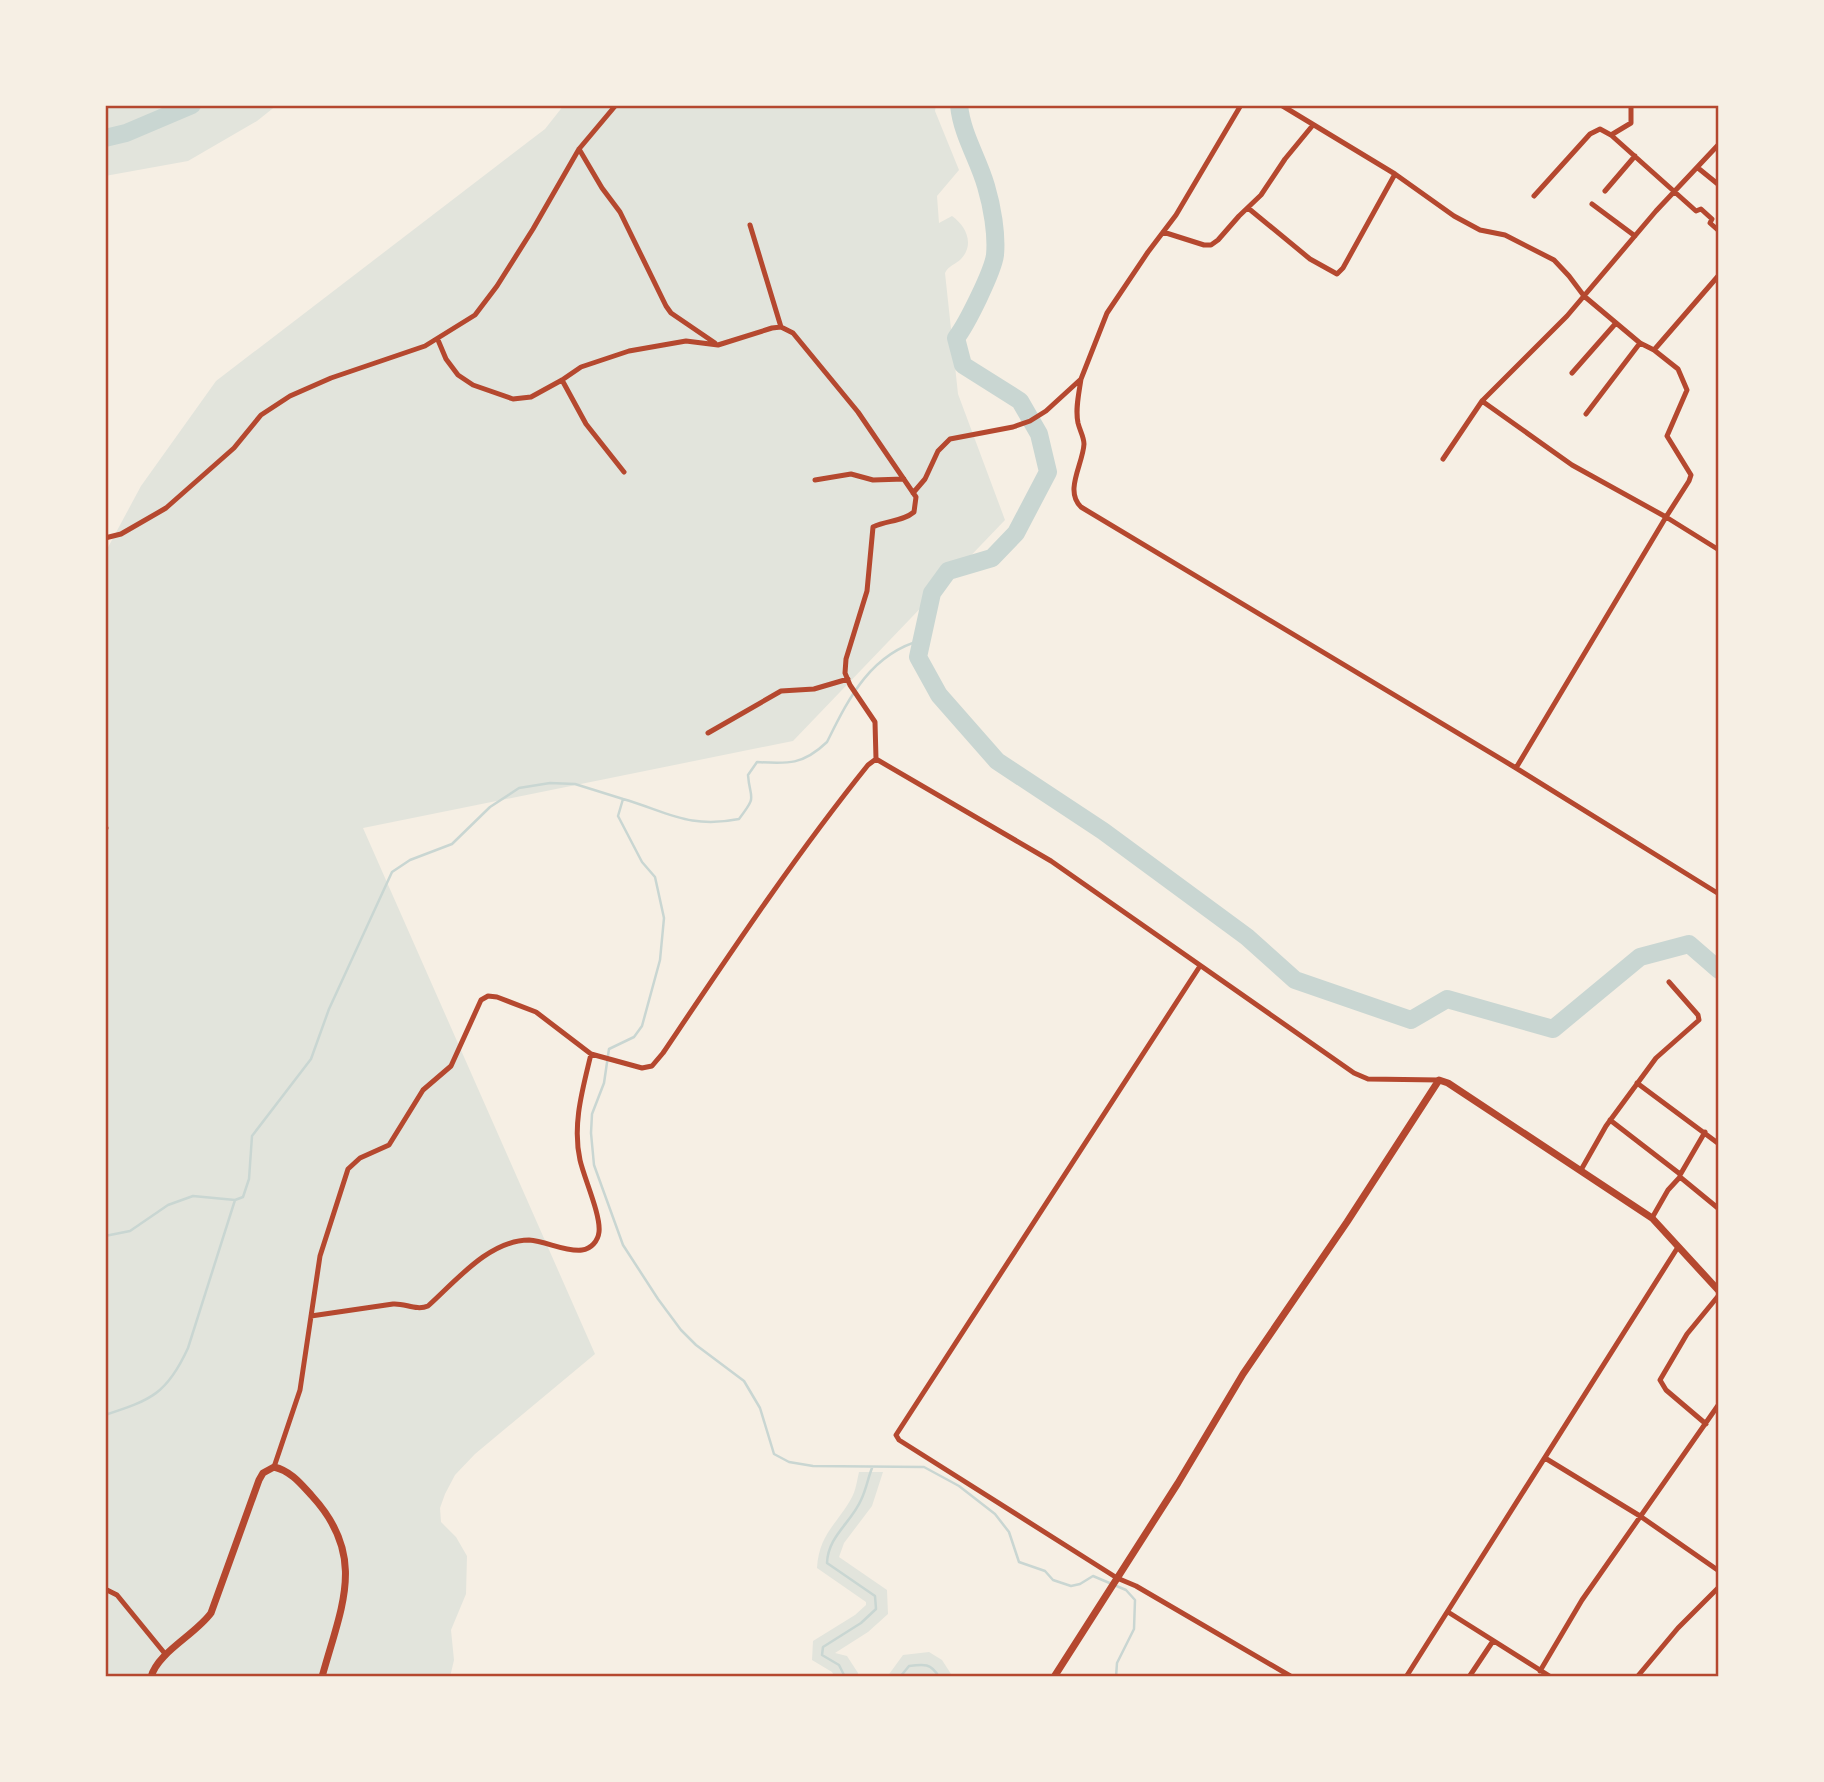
<svg xmlns="http://www.w3.org/2000/svg" width="1824" height="1782" font-family="'Archivo Narrow',sans-serif">
	<rect width="100%" height="100%" fill="#f6efe4"/>
	<path fill="#e2e4dc" d="M 105,105 L 277,105 L 257,121 L 188,161 L 105,176 Z
		M 564,105 L 936,105 L 935,111 L 959,170 L 937,196 L 939,223 L 952,216 C 966,226 975,244 961,259 C 955,265 949,265 945,273 L 958,394 L 1005,520 L 793,741 L 363,828 L 595,1354 L 475,1454 L 455,1475 L 445,1494 L 440,1508 L 441,1522 L 456,1537 L 467,1556 L 466,1594 L 451,1630 L 454,1660 L 450,1677 L 105,1677 L 105,553 L 141,486 L 216,381 L 545,129 Z
		M 859,1472 L 883,1472 L 872,1506 L 844,1543 L 839,1557 L 887,1590 L 888,1614 L 868,1632 L 835,1653 L 847,1656 L 858,1673 L 857,1677 L 835,1677 L 832,1672 L 812,1660 L 813,1641 L 855,1615 L 866,1605 L 866,1602 L 817,1568 C 819,1535 836,1525 851,1499 C 856,1491 857,1480 859,1472 Z
		M 929,1652 L 942,1660 L 953,1677 L 928,1677 L 924,1674 L 914,1675 L 912,1677 L 887,1677 L 903,1655 Z"/>
	<g fill="none" stroke-linecap="round" stroke-linejoin="round">
		<path stroke="#c9d6d2" stroke-width="2.5" d="M 922,640 C 870,654 849,698 827,742 C 803,765 788,764 757,762 L 748,775 C 750,801 758,794 739,819 C 689,829 668,812 623,799 L 618,816 L 642,862 L 655,877 L 664,918 L 660,960 L 642,1026 L 634,1037 L 609,1049 L 604,1083 L 592,1114 L 591,1133 L 594,1165 L 623,1245 L 658,1299 L 681,1330 L 696,1345 L 744,1381 L 760,1408 L 774,1454 L 789,1462 L 813,1466 L 924,1467 L 959,1486 L 995,1514 L 1009,1532 L 1019,1562 L 1045,1571 L 1053,1580 L 1071,1586 L 1080,1584 L 1093,1576 L 1126,1590 L 1135,1600 L 1134,1629 L 1117,1663 L 1116,1677
			M 105,1236 L 130,1231 L 168,1205 L 193,1196 L 235,1200 L 243,1197 L 249,1179 L 252,1136 L 311,1059 L 329,1009 L 392,872 L 410,860 L 452,844 L 490,807 L 519,788 L 550,783 L 575,784 L 623,799
			M 105,1415 C 151,1400 167,1394 188,1348 L 235,1200
			M 845,1677 L 839,1665 L 822,1655 L 823,1647 L 861,1623 L 876,1609 L 875,1596 L 827,1563 C 828,1536 851,1523 861,1500 C 866,1490 868,1478 872,1468
			M 900,1677 L 909,1666 C 924,1664 931,1663 939,1677"/>
		<path stroke="#c9d6d2" stroke-width="18" d="M 959,105 C 962,135 978,158 986,186 C 992,206 997,234 995,255 C 993,271 967,324 956,338 L 963,365 L 1020,401 L 1039,434 L 1048,472 L 1016,533 L 992,558 L 948,571 L 932,593 L 918,657 L 939,695 L 997,761 L 1103,831 L 1247,937 L 1295,980 L 1411,1020 L 1447,999 L 1553,1029 L 1640,957 L 1689,944 L 1719,970
			M 105,138 L 126,133 L 192,105"/>
		<path stroke="#b5482f" stroke-width="5" d="M 1281,105 L 1395,174 L 1454,216 L 1480,230 L 1505,235 L 1554,260 L 1569,276 L 1584,296 L 1640,343 L 1654,350 L 1678,369 L 1687,390 L 1667,436 L 1691,475 L 1689,481 L 1666,517 L 1719,550
			M 1611,135 L 1631,123 L 1631,105
			M 579,149 L 602,188 L 620,212 L 666,306 L 671,313 L 715,343
			M 1698,168 L 1719,185
			M 1605,191 L 1635,156
			M 1534,196 L 1590,134 L 1600,129 L 1611,135 L 1696,211 L 1701,209 L 1712,219 L 1710,223 L 1719,231
			M 1592,204 L 1635,236
			M 1248,208 L 1310,259 L 1337,274 L 1343,268 L 1395,174
			M 750,225 L 781,327
			M 1163,232 L 1204,245 L 1211,245 L 1218,240 L 1239,216 L 1261,195 L 1285,159 L 1313,125
			M 438,340 L 446,359 L 458,375 L 473,385 L 513,399 L 531,397 L 562,380 L 581,367 L 629,351 L 686,341 L 718,345 L 772,328 L 781,327 L 793,333 L 858,412 L 916,497 L 914,512 C 902,522 887,520 873,527 L 867,591 L 846,659 L 845,673 L 850,685 L 875,722 L 876,759 L 1051,861 L 1354,1073 L 1368,1079 L 1439,1080
			M 1654,350 L 1719,275
			M 1572,373 L 1616,323
			M 1081,379 C 1079,393 1075,409 1078,423 C 1080,431 1084,437 1084,444 C 1083,464 1064,491 1081,507 L 1516,768 L 1719,894
			M 562,380 L 586,424 L 624,472
			M 1586,414 L 1640,343
			M 1443,459 L 1482,401
			M 815,480 L 851,474 L 873,480 L 904,479
			M 913,493 L 925,479 L 938,451 L 950,439 L 1013,427 L 1030,421 L 1046,411 L 1081,379 L 1107,313 L 1148,252 L 1176,215 L 1241,105
			M 105,538 L 121,534 L 166,508 L 234,448 L 261,415 L 290,396 L 331,378 L 425,346 L 475,315 L 497,286 L 533,229 L 579,149 L 616,105
			M 708,733 L 781,691 L 814,689 L 848,679
			M 1516,768 L 1666,517 L 1572,465 L 1482,401 L 1567,316 L 1656,211 L 1719,144
			M 105,828 L 106,828
			M 1200,966 L 896,1435 L 899,1440 L 1117,1578 L 1136,1586 L 1292,1677
			M 1637,1083 L 1719,1144
			M 1610,1120 L 1680,1174
			M 1581,1170 L 1606,1126 L 1656,1058 L 1699,1020 L 1698,1015 L 1669,982
			M 1680,1175 L 1705,1132
			M 1652,1218 L 1668,1190 L 1680,1177 L 1719,1209
			M 311,1316 L 393,1304 C 405,1303 416,1311 428,1306 C 455,1282 489,1240 529,1240 C 546,1241 565,1252 582,1250 C 591,1249 598,1241 599,1232 C 601,1215 584,1178 580,1160 C 572,1124 583,1088 591,1054
			M 1706,1424 L 1666,1390 L 1660,1380 L 1687,1334 L 1719,1295
			M 1545,1458 L 1640,1516 L 1719,1571
			M 274,1467 L 300,1390 L 320,1256 L 348,1169 L 360,1158 L 389,1145 L 423,1090 L 451,1066 L 481,1000 L 488,996 L 497,997 L 536,1012 L 591,1054 L 642,1068 L 652,1066 L 663,1053 C 729,955 794,857 868,765 L 876,759
			M 105,1589 L 117,1595 L 166,1655
			M 1448,1612 L 1551,1677
			M 1540,1671 L 1582,1600 L 1719,1404
			M 1406,1677 L 1678,1247
			M 1469,1677 L 1493,1641
			M 1637,1677 L 1678,1628 L 1719,1587"/>
		<path stroke="#b5482f" stroke-width="7" d="M 151,1677 C 158,1652 195,1635 211,1613 L 259,1480 L 263,1473 L 274,1467 C 291,1471 301,1484 312,1496 C 368,1557 341,1607 322,1677
			M 1054,1677 L 1178,1483 L 1243,1374 L 1347,1222 L 1439,1080 L 1448,1083 L 1652,1218 L 1719,1291"/>
	</g>
	<rect width="1824" height="1782" fill="none" stroke="#f6efe4" stroke-width="214"/>
	<rect x="107" y="107" width="1610" height="1568" fill="none" stroke="#b5482f" stroke-width="2.5"/>
</svg>
